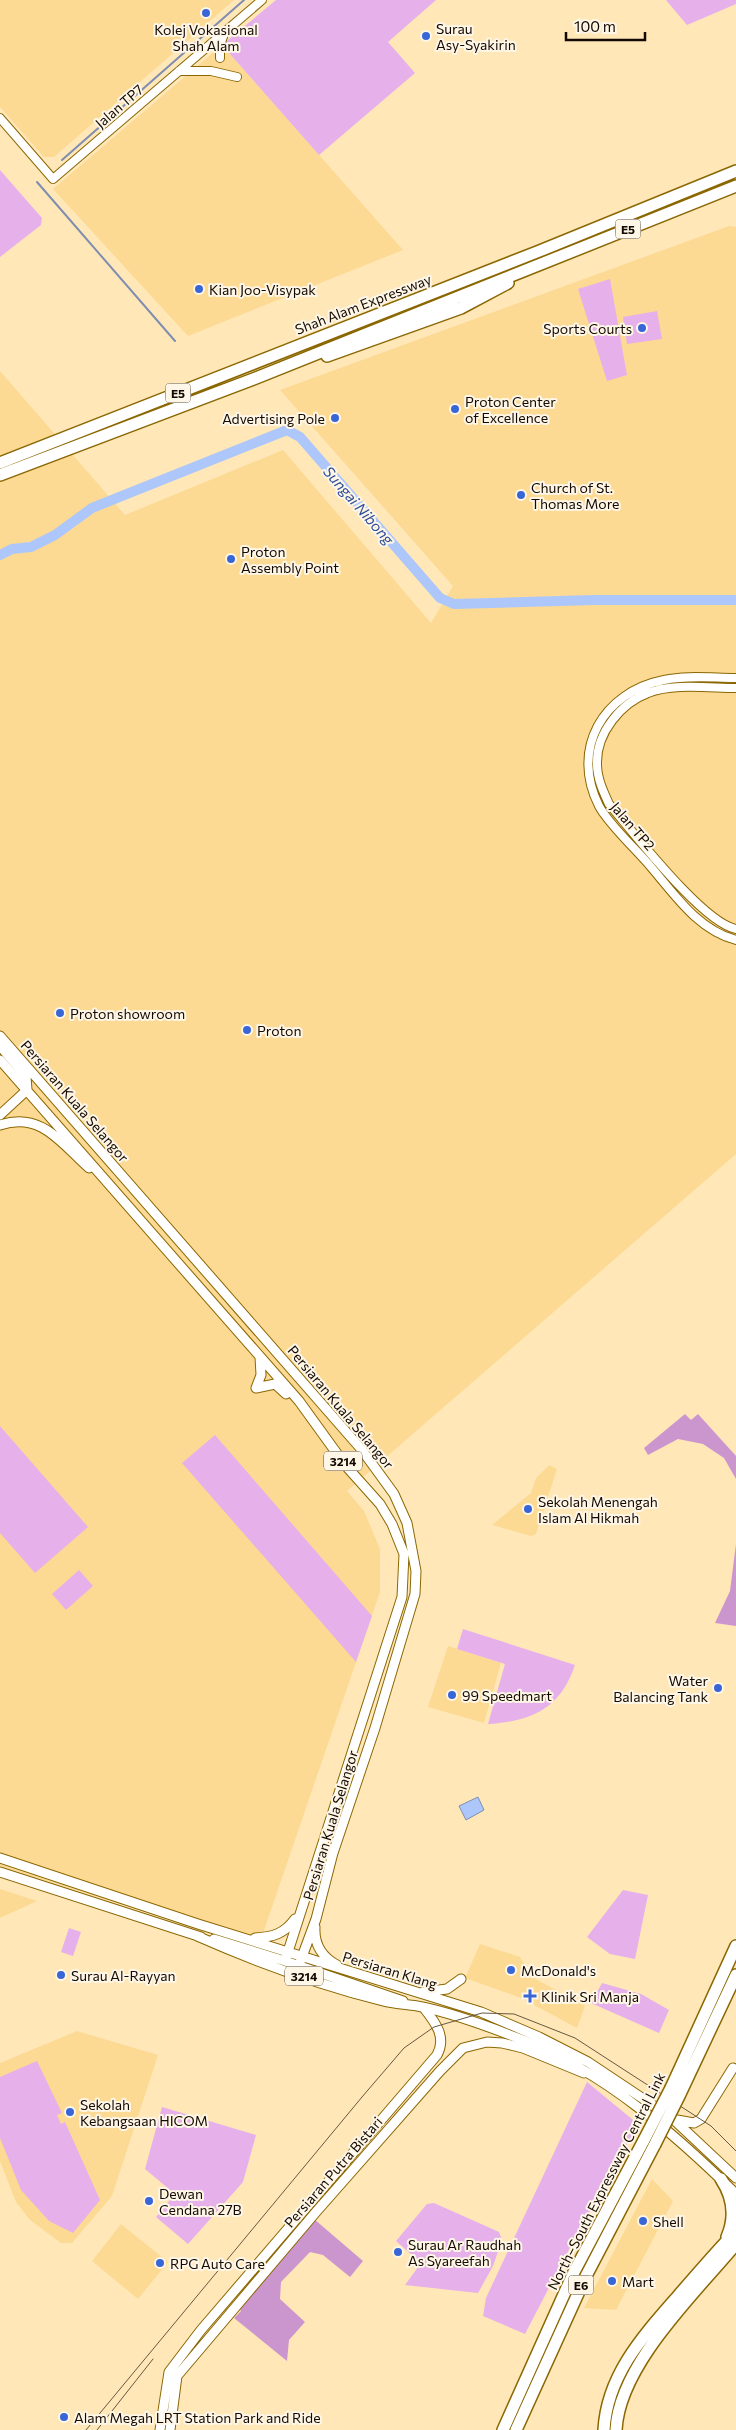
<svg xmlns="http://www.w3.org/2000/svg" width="736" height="2430" font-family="Commissioner,sans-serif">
	<rect width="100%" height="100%" fill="#ffe7b8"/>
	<path fill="#fcda94" d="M 0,0 L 234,0 L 54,157 L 44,157 L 0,107 Z
		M 222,45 L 403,250 L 188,336 L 53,189 Z
		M 729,226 L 736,227 L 736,1154 L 347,1491 L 364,1511 L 380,1549 L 380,1592 L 258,1948 L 0,1866 L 0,371 L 125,515 L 283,450 L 431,623 L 453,586 L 280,390 Z
		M 549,1465 L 557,1469 L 536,1534 L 531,1536 L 492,1525 L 531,1493 L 536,1478 Z
		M 448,1646 L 501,1663 L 484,1723 L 428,1707 Z
		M 0,1889 L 37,1901 L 0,1918 Z
		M 480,1944 L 520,1957 L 532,1977 L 585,2006 L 577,2028 L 521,1998 L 465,1978 Z
		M 77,2031 L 158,2055 L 112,2196 L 72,2243 L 61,2243 L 30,2220 L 16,2202 L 0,2161 L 0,2063 Z
		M 652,2179 L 673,2201 L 616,2310 L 584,2308 Z
		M 121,2224 L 168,2262 L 138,2299 L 92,2261 Z"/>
	<path fill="#e6b0ea" d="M 276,0 L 436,0 L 388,42 L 415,73 L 319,155 L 222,45 Z
		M 666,0 L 736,0 L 736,4 L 687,25 Z
		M 0,170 L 42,218 L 41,225 L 0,257 Z
		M 610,279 L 627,375 L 607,381 L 578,289 Z
		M 657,311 L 662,339 L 627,344 L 623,317 Z
		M 0,1426 L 88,1527 L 35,1573 L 0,1533 Z
		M 215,1435 L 372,1616 L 356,1662 L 182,1463 Z
		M 79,1570 L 93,1586 L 66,1610 L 52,1594 Z
		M 463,1629 L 575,1665 C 560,1709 532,1721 488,1724 L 505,1664 L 457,1649 Z
		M 623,1890 L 648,1895 L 635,1959 L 610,1954 L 587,1937 Z
		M 69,1928 L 81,1932 L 73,1956 L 61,1952 Z
		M 602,1983 L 641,1994 L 669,2010 L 659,2033 L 591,2003 Z
		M 37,2061 L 62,2113 L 57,2115 L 61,2124 L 65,2122 L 100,2200 L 73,2233 L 49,2221 L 21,2190 L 0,2138 L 0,2077 Z
		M 587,2082 L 638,2124 L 566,2255 L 525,2334 L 483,2316 L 486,2298 Z
		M 162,2107 L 256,2135 L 243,2182 L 188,2244 L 156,2217 L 175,2194 L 145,2169 Z
		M 434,2203 L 499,2232 L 502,2240 L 493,2266 L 478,2293 L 405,2285 L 421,2263 L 396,2241 L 427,2204 Z"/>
	<path fill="#cb96ce" d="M 685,1414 L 691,1420 L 698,1414 L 736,1456 L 736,1479 L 724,1458 L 703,1444 L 678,1439 L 648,1455 L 644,1448 Z
		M 736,1544 L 736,1626 L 715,1623 L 730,1591 Z
		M 314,2219 L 363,2261 L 350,2277 L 323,2255 L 310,2252 L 281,2282 L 280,2299 L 305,2322 L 289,2340 L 287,2361 L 234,2318 L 241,2311 L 239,2308 Z"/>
	<path fill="#adc7fb" stroke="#7f8eb0" d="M 478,1797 L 484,1810 L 466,1820 L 459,1806 Z"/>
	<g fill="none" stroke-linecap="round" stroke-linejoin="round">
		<path stroke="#7f8eb0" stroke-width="2" d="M 62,160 L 244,0
			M 37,182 L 175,341"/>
		<path stroke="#adc7fb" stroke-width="10" d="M 0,555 L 12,549 L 31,547 L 55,535 L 92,508 L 287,430 L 300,437 L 440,598 L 454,604 L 593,600 L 736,600"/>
		<defs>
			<path id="tertiary" d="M 220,58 L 220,45 L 224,34
				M 179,71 L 211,71 L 237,77
				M 0,118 L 53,179 L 262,0
				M 736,678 C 713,678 686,675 664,680 C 603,692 570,749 599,806 C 609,825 637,850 651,867 C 675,895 698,930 736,940
				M 736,688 C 710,688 672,683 648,693 C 621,703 596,733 597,764 C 597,778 603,791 609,804 C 634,833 703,923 736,929"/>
			<path id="secondary" d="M 160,2430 L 169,2372 L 201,2330 L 437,2055 C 447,2037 435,2022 424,2008
				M 170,2430 L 177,2376 L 316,2212 L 440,2071 L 463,2048 L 487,2042 L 502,2043 L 523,2048 L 584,2073"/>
			<path id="primary" d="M 0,1036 L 362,1450 L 394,1494 L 407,1523 L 416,1571 L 415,1594 L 375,1728 L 333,1853 L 316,1919 L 299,1965
				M 0,1046 L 26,1076 L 27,1090
				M 0,1060 L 299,1401 L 346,1466 L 380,1504 L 392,1524 L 404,1554 L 402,1597 L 285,1961
				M 0,1115 L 27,1090
				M 0,1125 C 41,1111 61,1143 89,1168
				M 256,1388 L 275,1384 L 286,1394
				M 256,1388 L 261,1375 L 260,1357
				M 0,1858 L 198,1924 L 481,2012 L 539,2037 L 588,2062 L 672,2118 L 736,2178
				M 0,1872 L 201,1937
				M 315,1927 C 314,1944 322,1957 337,1965
				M 197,1936 C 256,1962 320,1985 383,2001 C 394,2004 405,2004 417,2006 C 450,2012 493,2028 525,2041 C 605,2073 675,2134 736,2194
				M 255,1938 C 273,1937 284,1934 295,1919
				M 214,1939 L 285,1961 L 403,2001
				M 423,1992 L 447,1989 L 461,1979
				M 677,2120 L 694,2123 L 701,2119 L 733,2068"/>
			<path id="motorway" d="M 327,356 L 461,308 L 508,283
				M 0,463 L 537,252 L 736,171
				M 0,475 L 256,378 L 736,186
				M 671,2088 L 736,1946
				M 680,2094 L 736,1975
				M 721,2179 C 733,2197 736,2216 727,2237
				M 503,2430 L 574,2272 L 644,2140
				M 516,2430 L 586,2276 L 655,2144
				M 604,2430 C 607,2375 643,2336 678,2296 C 697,2274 716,2252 736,2231
				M 616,2430 C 619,2365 695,2293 736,2244"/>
		</defs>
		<use href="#tertiary" stroke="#8b6702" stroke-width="10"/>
		<use href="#secondary" stroke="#8b6702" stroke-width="11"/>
		<use href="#primary" stroke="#8b6702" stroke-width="11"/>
		<use href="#motorway" stroke="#8b6702" stroke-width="14"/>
		<use href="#tertiary" stroke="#fff" stroke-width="8"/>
		<use href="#secondary" stroke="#fff" stroke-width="9"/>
		<use href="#primary" stroke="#fff" stroke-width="9"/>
		<use href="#motorway" stroke="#fff" stroke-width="11"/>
		<path stroke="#675841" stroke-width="1" d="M 86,2430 L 362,2097 L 404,2048 L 434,2027 L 482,2013 L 514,2014 L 575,2038 L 711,2126 L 736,2151
			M 97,2430 L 153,2359"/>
		<defs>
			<path id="motorway-bridge" d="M 644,2140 L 671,2088
				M 655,2144 L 680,2094"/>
		</defs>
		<use href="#motorway-bridge" stroke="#8b6702" stroke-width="14" stroke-linecap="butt"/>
		<use href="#motorway-bridge" stroke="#fff" stroke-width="11"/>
	</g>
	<g fill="#3866d6" stroke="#fef6e7" stroke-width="2">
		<circle cx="206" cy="13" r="5"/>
		<circle cx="426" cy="36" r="5"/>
		<circle cx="199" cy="289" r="5"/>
		<circle cx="642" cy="328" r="5"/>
		<circle cx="455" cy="409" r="5"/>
		<circle cx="335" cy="418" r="5"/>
		<circle cx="521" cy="495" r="5"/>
		<circle cx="231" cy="559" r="5"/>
		<circle cx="60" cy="1013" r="5"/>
		<circle cx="247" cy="1030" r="5"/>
		<circle cx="528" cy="1509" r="5"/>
		<circle cx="718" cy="1688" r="5"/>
		<circle cx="452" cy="1695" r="5"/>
		<circle cx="511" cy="1970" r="5"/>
		<circle cx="61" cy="1975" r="5"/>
		<path d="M527.5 1988.5h5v5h5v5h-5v5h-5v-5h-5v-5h5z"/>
		<circle cx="70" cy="2112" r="5"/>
		<circle cx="149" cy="2201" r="5"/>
		<circle cx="643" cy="2221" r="5"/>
		<circle cx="398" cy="2252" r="5"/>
		<circle cx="160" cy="2263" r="5"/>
		<circle cx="612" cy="2281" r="5"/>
		<circle cx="64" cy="2417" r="5"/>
	</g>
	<g text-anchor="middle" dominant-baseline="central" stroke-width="4" stroke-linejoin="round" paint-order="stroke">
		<g fill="#fef6e7" stroke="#5a5045" stroke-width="1">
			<rect x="615.5" y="219.5" width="25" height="19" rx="4"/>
			<rect x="165.5" y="383.5" width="25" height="19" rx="4"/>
			<rect x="324" y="1451.5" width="38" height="19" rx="4"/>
			<rect x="285" y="1966.5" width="38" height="19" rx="4"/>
			<rect x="568.5" y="2275.5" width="25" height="19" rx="4"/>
		</g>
		<g font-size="12" font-weight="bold" fill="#140900">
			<text x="628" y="229">E5</text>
			<text x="178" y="393">E5</text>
			<text x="343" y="1461">3214</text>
			<text x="304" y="1976">3214</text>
			<text x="581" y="2285">E6</text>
		</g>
		<g font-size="14" fill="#140900" stroke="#fef6e7" text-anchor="start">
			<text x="436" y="28">Surau<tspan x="436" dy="16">Asy-Syakirin</tspan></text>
			<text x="206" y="29" text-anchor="middle">Kolej Vokasional<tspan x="206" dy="16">Shah Alam</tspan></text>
			<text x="209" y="289">Kian Joo-Visypak</text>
			<text x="632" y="328" text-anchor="end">Sports Courts</text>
			<text x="465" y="401">Proton Center<tspan x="465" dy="16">of Excellence</tspan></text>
			<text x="325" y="418" text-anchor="end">Advertising Pole</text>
			<text x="531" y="487">Church of St.<tspan x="531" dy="16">Thomas More</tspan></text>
			<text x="241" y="551">Proton<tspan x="241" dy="16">Assembly Point</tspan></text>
			<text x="70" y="1013">Proton showroom</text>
			<text x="257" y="1030">Proton</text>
			<text x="538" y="1501">Sekolah Menengah<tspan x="538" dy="16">Islam Al Hikmah</tspan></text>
			<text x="708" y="1680" text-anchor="end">Water<tspan x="708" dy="16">Balancing Tank</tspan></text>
			<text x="462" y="1695">99 Speedmart</text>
			<text x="521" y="1970">McDonald's</text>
			<text x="71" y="1975">Surau Al-Rayyan</text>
			<text x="541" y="1996">Klinik Sri Manja</text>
			<text x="80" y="2104">Sekolah<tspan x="80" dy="16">Kebangsaan HICOM</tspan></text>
			<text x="159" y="2193">Dewan<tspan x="159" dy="16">Cendana 27B</tspan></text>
			<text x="653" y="2221">Shell</text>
			<text x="408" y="2244">Surau Ar Raudhah<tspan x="408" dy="16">As Syareefah</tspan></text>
			<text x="170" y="2263">RPG Auto Care</text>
			<text x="622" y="2281">Mart</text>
			<text x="74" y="2417">Alam Megah LRT Station Park and Ride</text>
		</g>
		<g font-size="14" fill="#140900" stroke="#fef6e7">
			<text transform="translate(119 106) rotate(-41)">Jalan TP7</text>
			<text transform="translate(363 304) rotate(-21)">Shah Alam Expressway</text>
			<text transform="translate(633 826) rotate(49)">Jalan TP2</text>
			<text transform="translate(75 1101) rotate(49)">Persiaran Kuala Selangor</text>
			<text transform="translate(341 1407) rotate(50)">Persiaran Kuala Selangor</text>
			<text transform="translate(330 1825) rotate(-73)">Persiaran Kuala Selangor</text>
			<text transform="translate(390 1970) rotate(17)">Persiaran Klang</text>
			<text transform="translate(333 2172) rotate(-49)">Persiaran Putra Bistari</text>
			<text transform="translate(606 2181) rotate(-63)">North–South Expressway Central Link</text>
		</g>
		<g font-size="15" font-style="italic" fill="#2f4f9a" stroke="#fef6e7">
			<text transform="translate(359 505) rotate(49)">Sungai Nibong</text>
		</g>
	</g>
	<path d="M566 32v8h79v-8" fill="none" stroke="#140900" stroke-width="2.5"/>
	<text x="574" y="32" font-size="15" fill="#140900" stroke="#fef6e7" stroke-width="4" paint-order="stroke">100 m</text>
</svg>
